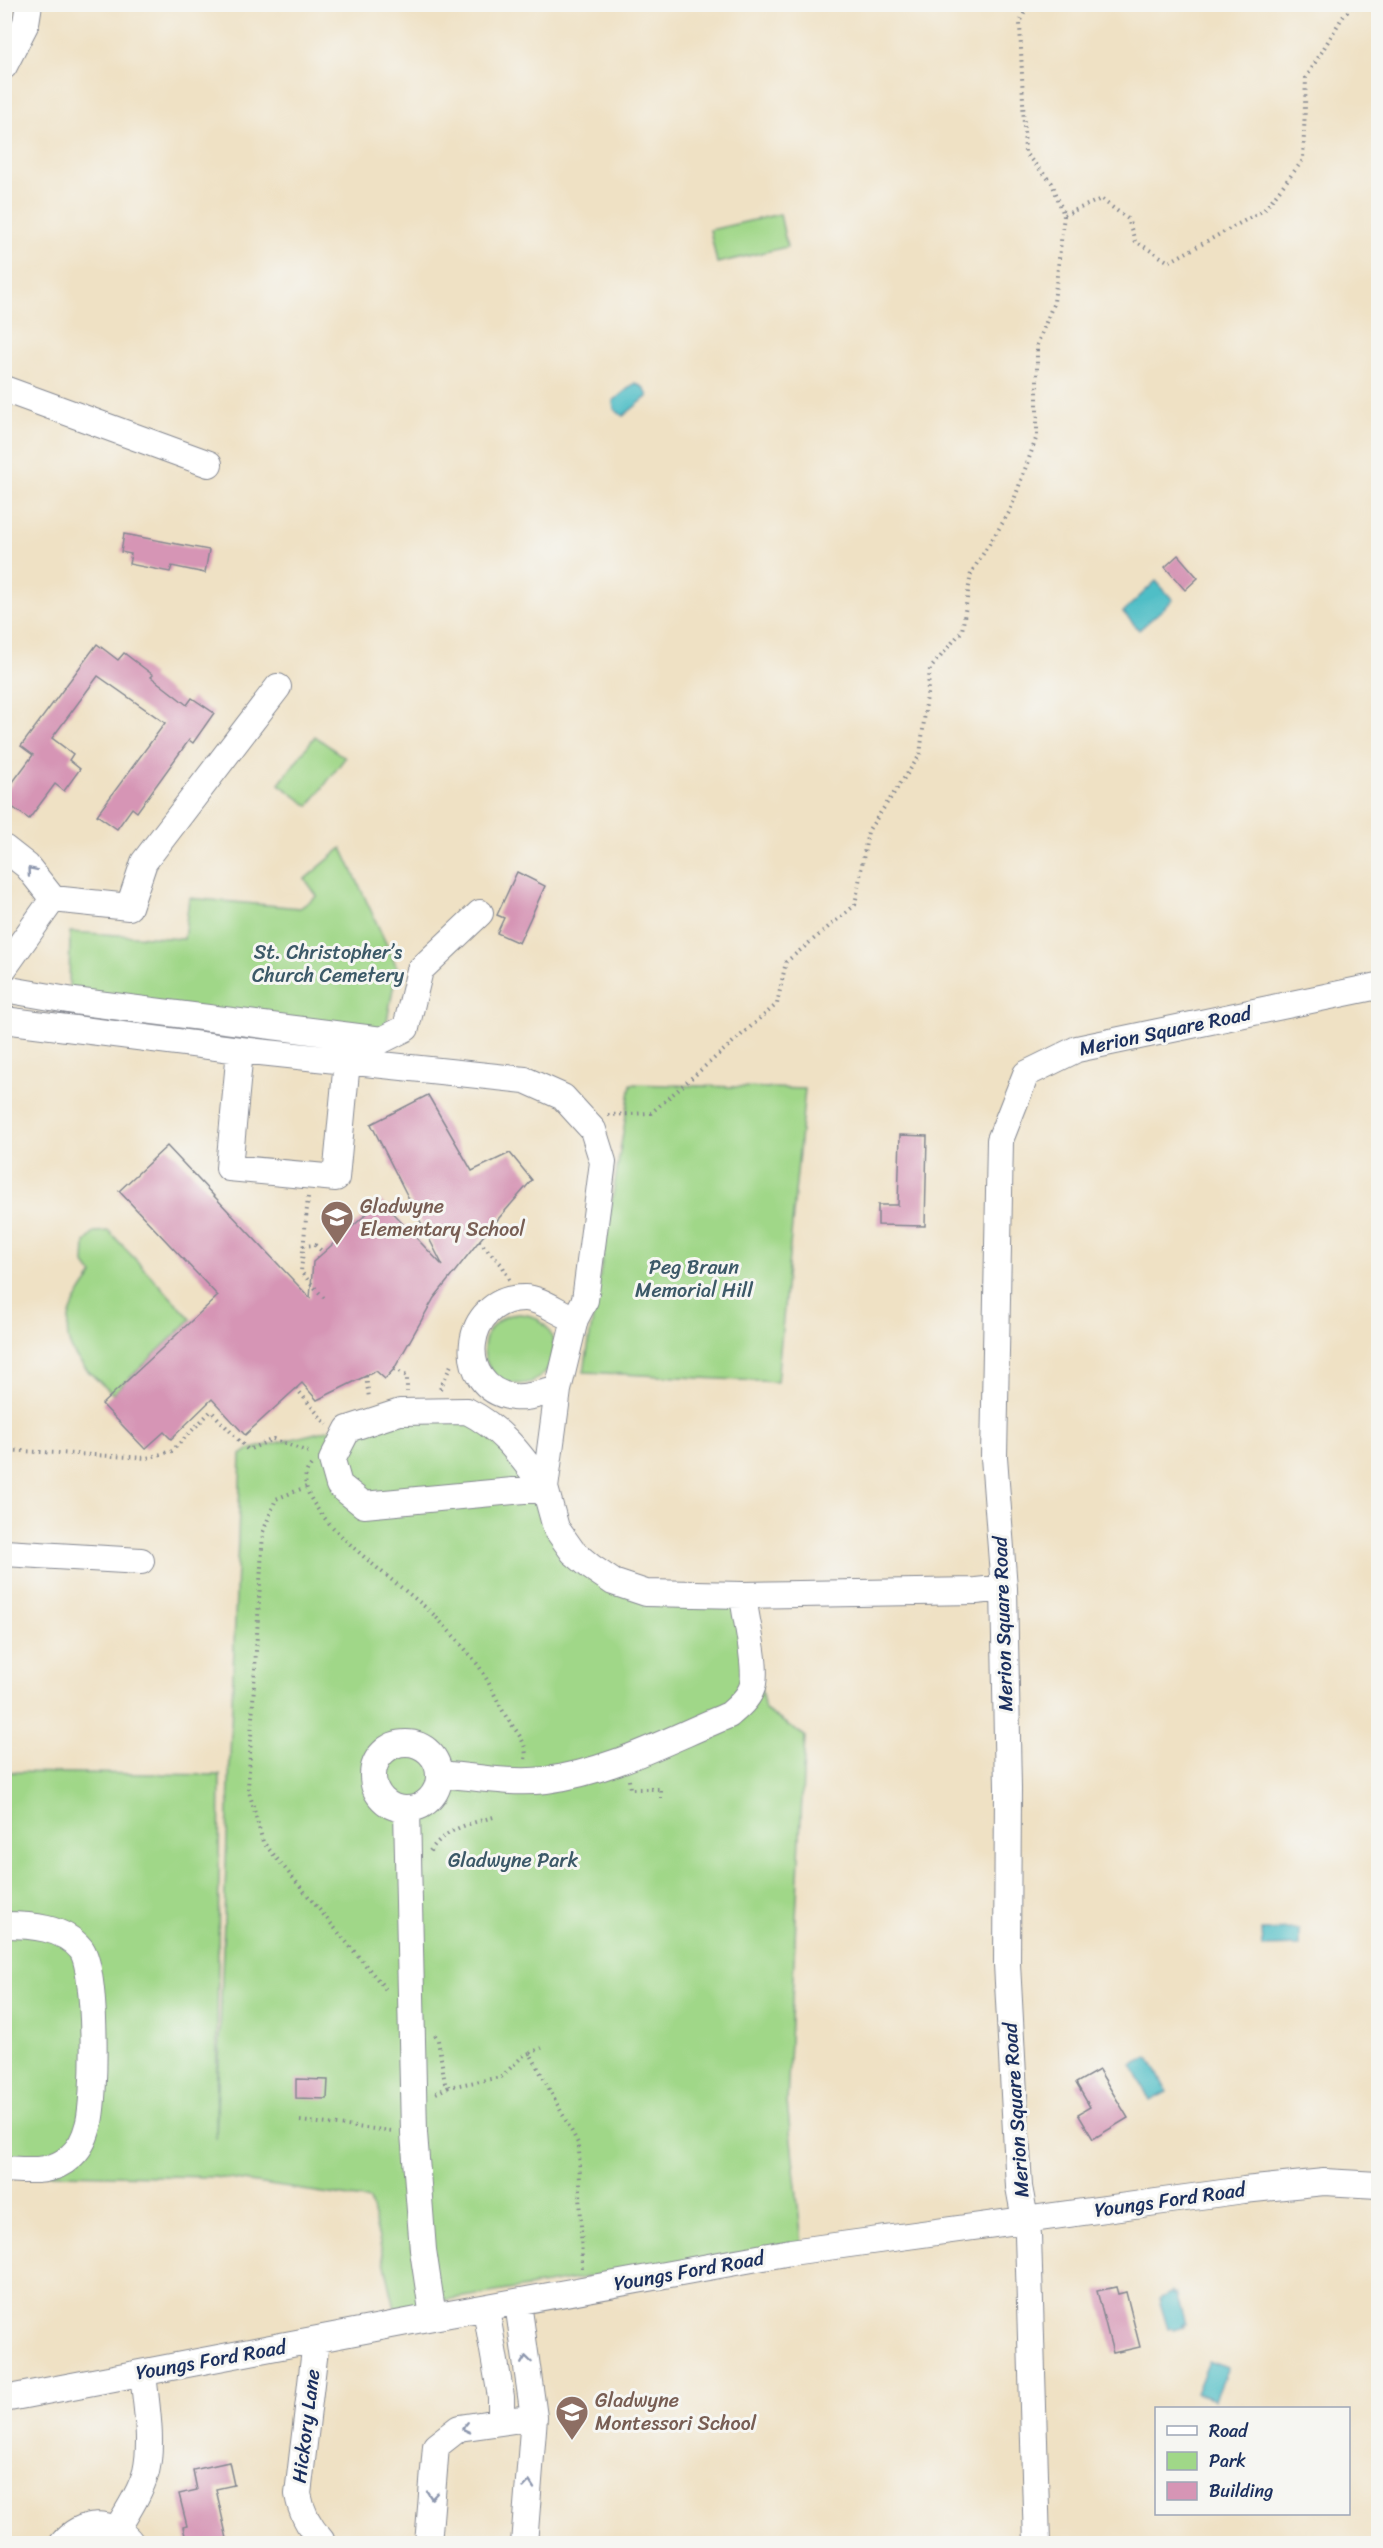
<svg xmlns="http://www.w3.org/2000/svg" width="1383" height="2548" font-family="Sriracha,sans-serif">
	<rect width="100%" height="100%" fill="#f6f6f2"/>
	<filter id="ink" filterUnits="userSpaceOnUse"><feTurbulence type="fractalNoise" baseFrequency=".0167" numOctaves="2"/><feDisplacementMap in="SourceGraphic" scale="12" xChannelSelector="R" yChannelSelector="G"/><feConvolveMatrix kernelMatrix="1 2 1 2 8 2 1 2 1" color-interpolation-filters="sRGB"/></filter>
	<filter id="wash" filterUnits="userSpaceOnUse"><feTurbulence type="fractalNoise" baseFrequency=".008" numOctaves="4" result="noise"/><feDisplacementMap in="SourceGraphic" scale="24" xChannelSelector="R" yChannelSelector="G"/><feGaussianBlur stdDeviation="1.35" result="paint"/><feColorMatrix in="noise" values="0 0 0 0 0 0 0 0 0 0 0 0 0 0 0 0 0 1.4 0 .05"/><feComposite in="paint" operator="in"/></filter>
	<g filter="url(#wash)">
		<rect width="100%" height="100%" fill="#efe1c4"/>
		<path fill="#a0d788" stroke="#5e8373" stroke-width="1.5" d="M 780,214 L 787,247 L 717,263 L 710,230 Z
			M 315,736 L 345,758 L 309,806 L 279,784 Z
			M 342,848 L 397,967 L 385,1032 L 69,992 L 70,932 L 184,939 L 189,898 L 300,908 L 317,896 L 305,879 Z
			M 631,1084 L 805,1089 L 777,1382 L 584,1372 Z
			M 109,1231 L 191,1319 L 113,1394 C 101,1383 86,1371 77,1358 C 55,1329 75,1298 93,1275 L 84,1263 L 85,1242 L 95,1232 Z
			M484 1349a35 35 0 1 1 70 0a35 35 0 1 1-70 0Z
			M 400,1412 L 488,1421 L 556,1528 L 613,1582 L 743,1595 L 765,1710 L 805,1736 L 787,2102 L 802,2243 L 395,2308 L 370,2200 L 215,2177 L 5,2173 L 5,1772 L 220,1775 L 216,2139 L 241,1455 L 248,1450 Z"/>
		<path fill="#50bec6" stroke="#367692" stroke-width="1.5" d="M 635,383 L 644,388 L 648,396 L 623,416 L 614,409 L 613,401 Z
			M 1156,581 L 1173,600 L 1139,630 L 1123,612 Z
			M 1299,1929 L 1299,1946 L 1263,1947 L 1262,1930 Z
			M 1149,2057 L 1167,2092 L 1150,2101 L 1132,2065 Z
			M 1172,2292 L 1173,2295 L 1176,2294 L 1185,2324 L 1182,2324 L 1183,2327 L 1173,2330 L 1172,2328 L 1168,2329 L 1159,2299 Z
			M 1209,2361 L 1228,2368 L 1215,2400 L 1196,2393 Z"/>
		<g id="blocks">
			<path fill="#d695b5" d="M 124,534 L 209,550 L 205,573 L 172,566 L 170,572 L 129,564 L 131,554 L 121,552 Z
				M 1178,555 L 1198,578 L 1185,590 L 1165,567 Z
				M 97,644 L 118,660 L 124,653 L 153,675 L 151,677 L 187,705 L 192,698 L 214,713 L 193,743 L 189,740 L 137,812 L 132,808 L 117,829 L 97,815 L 165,723 L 98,676 L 52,738 L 73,754 L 69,760 L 80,769 L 64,791 L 55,784 L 29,819 L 4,801 L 4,794 L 33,755 L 21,746 Z
				M 517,872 L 545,886 L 519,943 L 497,933 L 504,918 L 497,915 Z
				M 428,1095 L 472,1171 L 510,1153 L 532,1180 L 479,1241 L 434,1298 L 394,1369 L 385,1379 L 376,1371 L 317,1400 L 302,1383 L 245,1435 L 212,1399 L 171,1439 L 164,1432 L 145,1449 L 102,1404 L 218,1296 L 119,1191 L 167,1146 L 310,1298 L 313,1262 L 381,1201 L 443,1266 L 371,1124 Z
				M 900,1135 L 927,1136 L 925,1226 L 878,1225 L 878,1205 L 898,1205 Z
				M 1099,2070 L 1128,2118 L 1093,2139 L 1078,2114 L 1090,2107 L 1076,2083 Z
				M 296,2079 L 328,2080 L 327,2099 L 296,2098 Z
				M 1116,2287 L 1118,2294 L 1126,2292 L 1140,2347 L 1113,2353 L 1097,2291 Z
				M 229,2462 L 234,2485 L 216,2489 L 227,2539 L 208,2544 L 187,2544 L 183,2527 L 187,2526 L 179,2494 L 197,2490 L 193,2470 Z"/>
		</g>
	</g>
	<g filter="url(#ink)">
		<use href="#blocks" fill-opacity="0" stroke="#858891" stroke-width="1.5"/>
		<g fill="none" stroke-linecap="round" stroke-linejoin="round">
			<defs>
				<path id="minor" d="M 4,66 L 26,23 L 29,4
					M 4,389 L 209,464
					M 4,848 L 27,866 L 53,899
					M 4,968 L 53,899 L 129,907 L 144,862 L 278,687
					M 4,989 L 74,1001 L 382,1040 L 406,1028 L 420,970 L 480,913
					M 4,1020 L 240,1050 L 525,1080 L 563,1097 L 593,1130 L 603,1162 L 585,1300 L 575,1319 L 558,1390 L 545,1488 L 556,1528 L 573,1552 L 591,1567 L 613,1582 L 646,1593 L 743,1595 L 976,1591 L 1004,1588
					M 240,1050 L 229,1168 L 336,1178 L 347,1061
					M 558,1390 C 543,1392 529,1399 513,1397 C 453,1388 462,1297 525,1298 C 540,1298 559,1313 575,1319
					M 467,1411 C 503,1429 521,1456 545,1488 L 364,1505 L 339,1485 L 332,1460 L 348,1429 L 400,1412 Z
					M 4,1553 L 141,1561
					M373 1776a33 33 0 1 1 66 0a33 33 0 1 1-66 0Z
					M 440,1774 C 475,1777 511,1784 546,1780 C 610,1772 670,1739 729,1715 C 737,1708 747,1700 751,1690 C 760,1672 745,1618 743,1595
					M 407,1810 L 414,2133 L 423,2250 L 433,2317
					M 4,1925 C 31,1925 63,1927 81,1949 C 97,1969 96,2100 88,2126 C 85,2138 80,2149 70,2157 C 52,2174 27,2170 4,2169
					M 518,2303 L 534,2417 L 524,2544
					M 486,2309 L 501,2397 L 501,2422
					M 316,2341 L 298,2494 C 301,2512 309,2527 321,2540
					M 4,2399 L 433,2317 L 791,2252 L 1244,2190 L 1324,2182 L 1378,2185
					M 116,2531 C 127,2512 140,2493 146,2472 C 153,2441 146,2405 143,2373
					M 62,2544 C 81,2520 113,2518 132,2544
					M 428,2544 L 436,2446 L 459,2428 L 534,2417
					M 1037,2544 L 1028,2235 L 1019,2187 L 1007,1964 L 1008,1788 L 1004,1588 L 994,1457 L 1000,1140 L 1026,1074 L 1077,1049 L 1378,986"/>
			</defs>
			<use href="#minor" stroke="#858891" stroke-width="28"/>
			<path stroke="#858891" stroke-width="4" stroke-dasharray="1.5 4.5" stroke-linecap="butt" d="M 1064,215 L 1101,199 L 1128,219 L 1135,241 L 1169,262 L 1264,210 L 1303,160 L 1306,78 L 1342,18 L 1354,4
				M 608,1115 L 651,1113 L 777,1004 L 786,962 L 855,905 L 868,831 L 920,755 L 930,669 L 962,631 L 971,573 L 1010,511 L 1037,436 L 1037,345 L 1054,302 L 1064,215 L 1052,183 L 1025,153 L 1020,23 L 1028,4
				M 308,1197 L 301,1272 L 324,1298
				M 479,1241 L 502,1265 L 510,1281
				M 303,1246 L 315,1245 L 323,1252
				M 394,1369 L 407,1376 L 407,1392
				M 366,1376 L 369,1398
				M 296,1388 L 327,1425
				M 440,1389 L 452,1363
				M 4,1450 L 147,1458 L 172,1451 L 211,1411 L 248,1450 L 273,1439 L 311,1453
				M 311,1465 C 276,1503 413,1592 436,1617 C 450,1632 465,1648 478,1665 C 488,1679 495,1697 504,1713 C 513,1729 529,1741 525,1760
				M 306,1487 L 276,1499 L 263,1532 L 248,1788 L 263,1842 L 388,1992
				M 629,1780 L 630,1789 L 661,1789 L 661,1798
				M 430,1851 C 447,1827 470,1824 497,1816
				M 435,2035 L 438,2040 L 445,2083 L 449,2087 L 501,2077 L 524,2055 L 530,2053 L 579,2145 L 582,2269
				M 530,2053 L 542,2048
				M 436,2093 L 449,2087
				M 300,2121 L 393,2131"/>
			<use href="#minor" stroke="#fff" stroke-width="26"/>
		</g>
		<defs><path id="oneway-chevron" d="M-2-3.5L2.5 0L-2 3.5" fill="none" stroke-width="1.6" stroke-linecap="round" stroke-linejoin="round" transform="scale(1.5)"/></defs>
		<g stroke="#8d97ae">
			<use href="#oneway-chevron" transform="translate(31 871) rotate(-130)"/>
			<use href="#oneway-chevron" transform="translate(526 2360) rotate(-98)"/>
			<use href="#oneway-chevron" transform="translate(466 2428) rotate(167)"/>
			<use href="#oneway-chevron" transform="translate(529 2485) rotate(-85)"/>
			<use href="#oneway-chevron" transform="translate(432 2495) rotate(95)"/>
		</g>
	</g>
	<defs>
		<symbol id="school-pin" viewBox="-11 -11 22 30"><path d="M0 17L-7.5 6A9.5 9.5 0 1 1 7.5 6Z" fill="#8d6e63" stroke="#f6f6f2"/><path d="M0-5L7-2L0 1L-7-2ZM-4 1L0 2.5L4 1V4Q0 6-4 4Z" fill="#fff"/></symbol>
	</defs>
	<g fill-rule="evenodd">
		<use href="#school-pin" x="318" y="1198" width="38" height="52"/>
		<use href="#school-pin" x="553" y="2393" width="38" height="52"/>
	</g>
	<g text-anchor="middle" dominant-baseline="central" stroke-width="6" stroke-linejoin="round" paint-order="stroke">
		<g font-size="20" fill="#3c5968" stroke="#f6f6f2">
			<text x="328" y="952">St. Christopher’s<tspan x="328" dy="23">Church Cemetery</tspan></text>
			<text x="694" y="1267">Peg Braun<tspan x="694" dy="23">Memorial Hill</tspan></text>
			<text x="513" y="1860">Gladwyne Park</text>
		</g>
		<g font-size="20" fill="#1b2f5e" stroke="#f6f6f2">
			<text transform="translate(1165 1031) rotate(-12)">Merion Square Road</text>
			<text transform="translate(1003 1624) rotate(-92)">Merion Square Road</text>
			<text transform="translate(1016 2110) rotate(-94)">Merion Square Road</text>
			<text transform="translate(1170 2200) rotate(-8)">Youngs Ford Road</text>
			<text transform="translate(689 2271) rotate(-10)">Youngs Ford Road</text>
			<text transform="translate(211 2360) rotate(-10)">Youngs Ford Road</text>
			<text transform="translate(306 2426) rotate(-83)">Hickory Lane</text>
		</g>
		<g font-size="20" fill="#785e54" stroke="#f6f6f2" text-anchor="start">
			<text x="360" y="1206">Gladwyne<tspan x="360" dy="23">Elementary School</tspan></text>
			<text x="595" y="2400">Gladwyne<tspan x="595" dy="23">Montessori School</tspan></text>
		</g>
	</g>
	<rect width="1383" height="2548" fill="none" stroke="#f6f6f2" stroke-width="24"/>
	<rect x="1155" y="2407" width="195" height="108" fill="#f6f6f2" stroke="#9ea6b7" stroke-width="1.5"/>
	<rect x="1167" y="2426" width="30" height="9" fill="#ffffff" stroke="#9ea6b7" stroke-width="1.5"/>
	<text x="1209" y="2437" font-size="18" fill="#1b2f5e">Road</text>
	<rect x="1167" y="2452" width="30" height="18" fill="#a0d788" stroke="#9ea6b7" stroke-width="1.5"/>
	<text x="1209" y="2467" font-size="18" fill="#1b2f5e">Park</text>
	<rect x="1167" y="2482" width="30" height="18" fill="#d695b5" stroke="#9ea6b7" stroke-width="1.5"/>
	<text x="1209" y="2497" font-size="18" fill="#1b2f5e">Building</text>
</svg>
